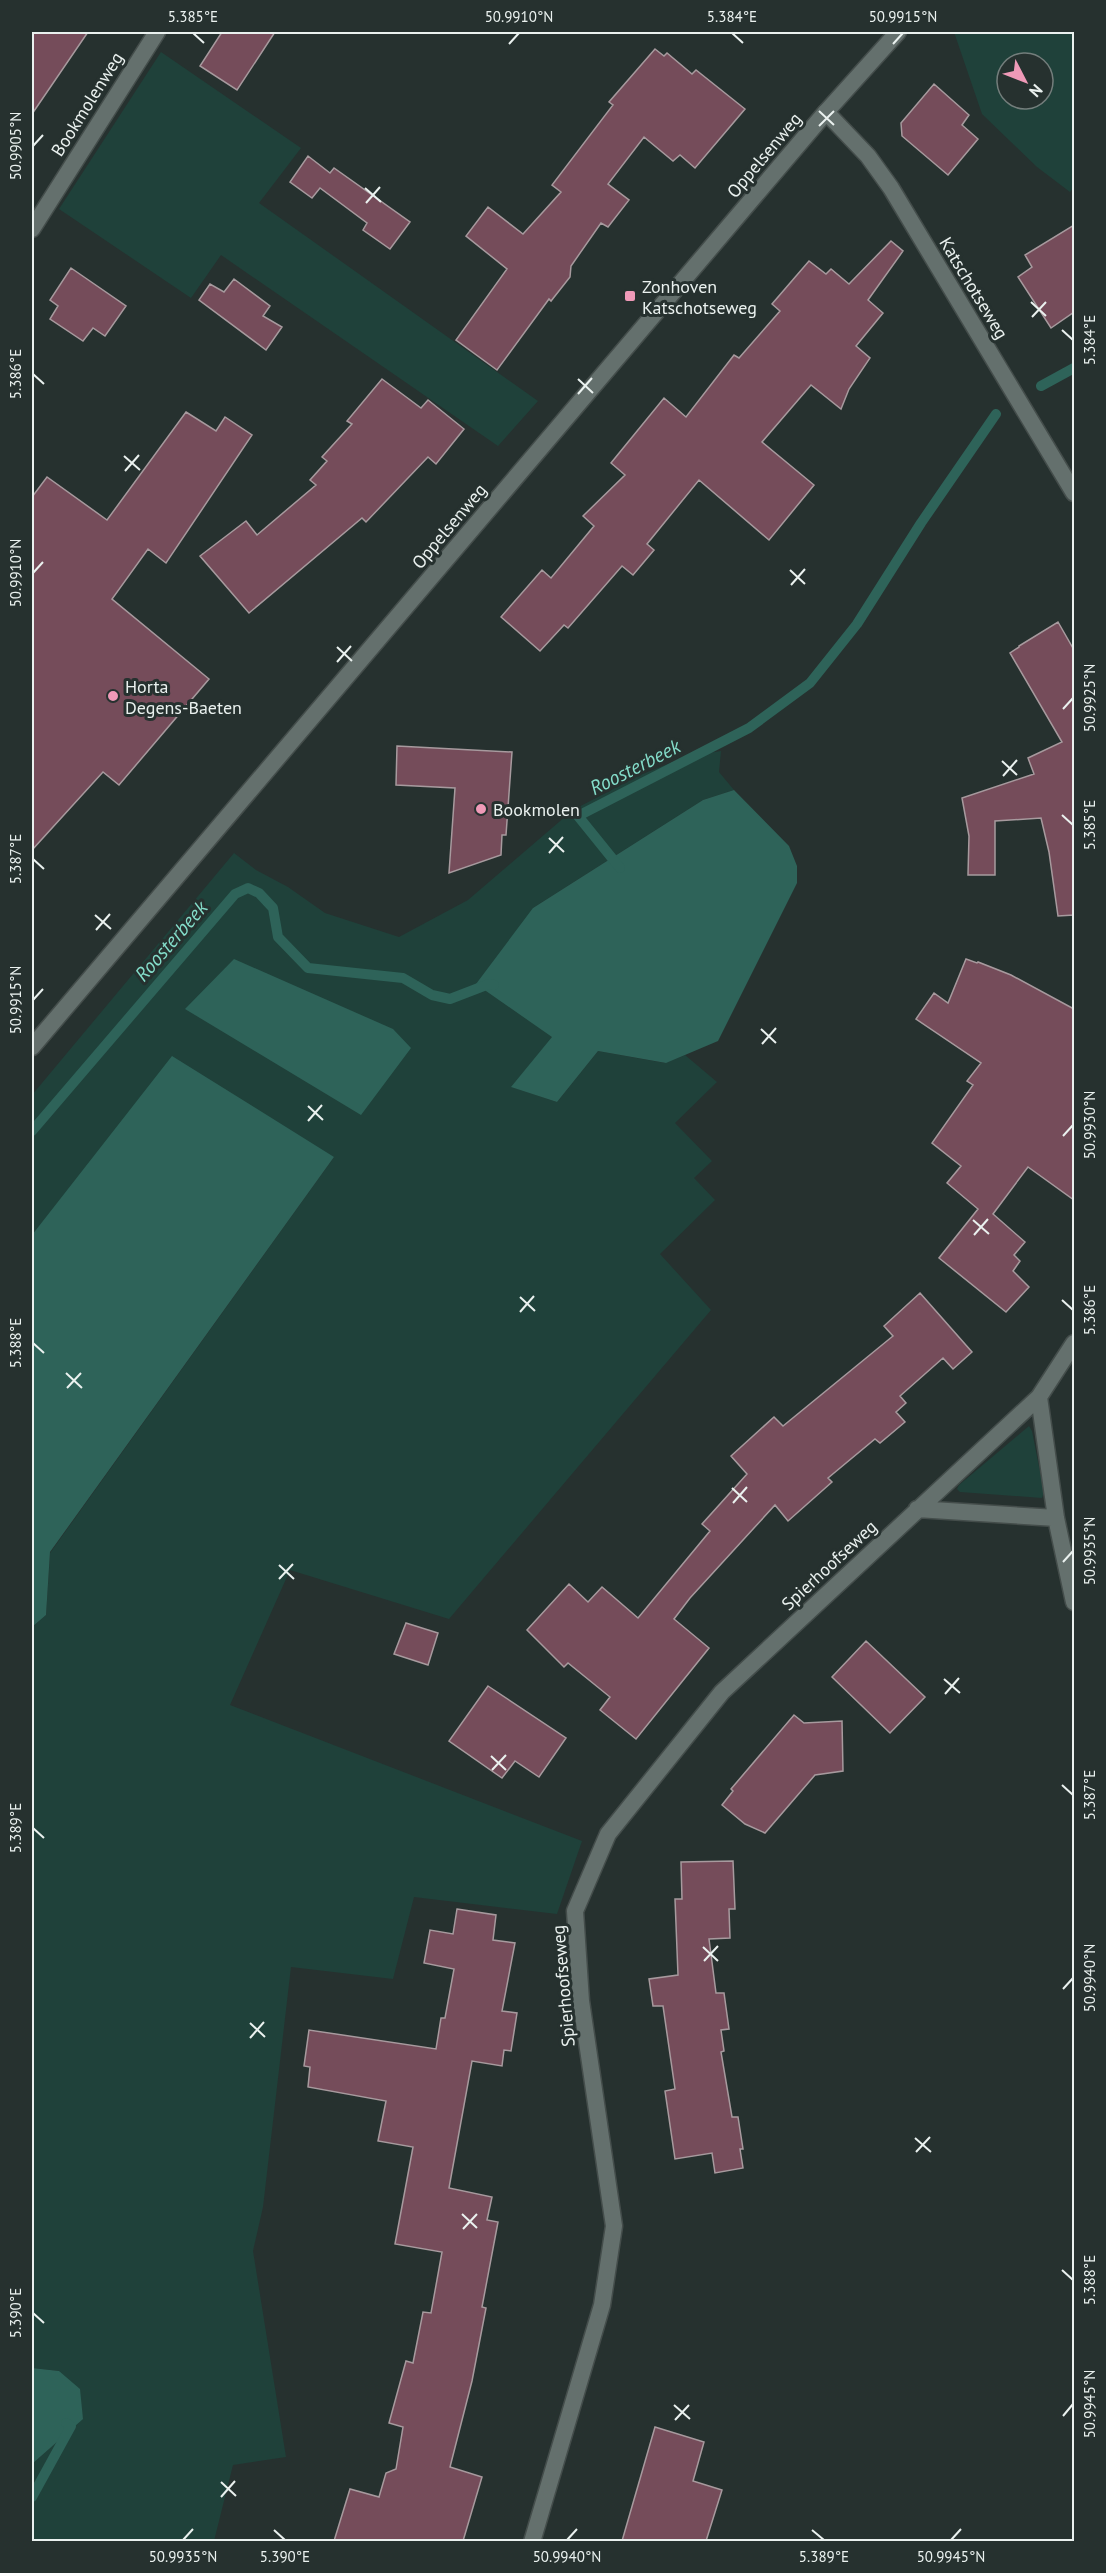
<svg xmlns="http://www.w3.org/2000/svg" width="1106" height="2573" font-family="'PT Sans',sans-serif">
	<rect width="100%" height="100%" fill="#26312f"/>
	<path fill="#1f413a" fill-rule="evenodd" d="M 954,32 L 1074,32 L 1074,187 L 1070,192 L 1037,167 L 982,114 ZM 1007,63 L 1043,63 L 1043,99 L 1007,99 Z
		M 161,52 L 301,148 L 259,203 L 538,401 L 498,446 L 221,255 L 191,298 L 59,209 Z
		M 721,751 L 719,772 L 734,790 L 703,800 L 533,908 L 553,1037 L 512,1087 L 557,1102 L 598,1051 L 665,1063 L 685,1055 L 717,1082 L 675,1123 L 712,1161 L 694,1178 L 715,1200 L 660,1254 L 711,1310 L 449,1619 L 290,1570 L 230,1705 L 582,1841 L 557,1914 L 414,1897 L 393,1979 L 291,1967 L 263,2207 L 253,2251 L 286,2457 L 233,2465 L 214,2541 L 32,2541 L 32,2464 L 83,2418 L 59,2371 L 32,2368 L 32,1627 L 46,1615 L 50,1553 L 334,1157 L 32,1234 L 32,1095 L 234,853 L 256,870 L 288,887 L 325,913 L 399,937 L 468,900 L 573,810 L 640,775 L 688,756 Z
		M 1029,1426 L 1032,1431 L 1044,1492 L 1042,1498 L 960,1492 L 957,1489 L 959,1485 Z"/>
	<path fill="#2e6359" d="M 734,790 L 789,846 L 797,866 L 797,883 L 718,1041 L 666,1063 L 598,1051 L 557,1102 L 511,1087 L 552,1037 L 476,984 L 533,908 L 703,800 Z
		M 234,959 L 393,1029 L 411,1048 L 361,1115 L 185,1009 Z
		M 172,1056 L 334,1157 L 50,1552 L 46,1615 L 32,1627 L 32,1235 Z
		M 32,2368 L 59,2371 L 80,2389 L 83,2419 L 32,2464 Z"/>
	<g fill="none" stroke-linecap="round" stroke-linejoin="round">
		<path stroke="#2e6359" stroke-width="10" d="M 1041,386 L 1074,368
			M 620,868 L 578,816 L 749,728 L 810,683 L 857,624 L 921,523 L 996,414
			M 32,1131 L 235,894 L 248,888 L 259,893 L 273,908 L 278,937 L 308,968 L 403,978 L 432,995 L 450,999 L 489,984 L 494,985
			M 32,2497 L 71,2426 L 66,2423"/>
	</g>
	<path fill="#754c5a" stroke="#a79a9e" stroke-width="1.5" d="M 32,32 L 88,32 L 32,114 Z
		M 222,32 L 275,32 L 237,90 L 200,66 Z
		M 655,49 L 664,56 L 667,53 L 692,74 L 696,70 L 745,109 L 695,168 L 680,155 L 673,161 L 644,137 L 608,184 L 629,200 L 608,227 L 601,223 L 571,266 L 570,277 L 551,301 L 549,299 L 497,370 L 456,340 L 507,269 L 466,236 L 488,207 L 523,234 L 561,192 L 552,185 L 613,105 L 609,102 Z
		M 934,84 L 969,115 L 962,125 L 978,139 L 948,175 L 902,136 L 901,123 Z
		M 308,156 L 330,173 L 334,168 L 410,222 L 390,249 L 363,230 L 367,223 L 320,188 L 312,198 L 290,182 Z
		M 1074,225 L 1074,312 L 1051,328 L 1018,277 L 1032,267 L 1025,255 Z
		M 891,241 L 903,251 L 868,300 L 883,313 L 856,346 L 870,358 L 849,389 L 841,409 L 811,385 L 762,442 L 814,485 L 769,540 L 699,480 L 647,544 L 654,550 L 633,575 L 622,566 L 568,628 L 564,625 L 540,651 L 501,617 L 542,570 L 551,578 L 594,526 L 583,516 L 625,475 L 611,463 L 664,398 L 686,417 L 734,355 L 739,358 L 780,311 L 772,304 L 809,261 L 826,274 L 831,269 L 849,284 Z
		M 71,268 L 126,306 L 105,336 L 93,328 L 83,341 L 50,319 L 58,306 L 50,300 Z
		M 234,279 L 270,306 L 263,316 L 282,327 L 266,350 L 199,300 L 210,284 L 224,292 Z
		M 382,379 L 421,408 L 428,400 L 464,429 L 436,464 L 428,457 L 366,522 L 362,518 L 249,613 L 200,556 L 246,521 L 257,535 L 316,485 L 310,480 L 327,461 L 322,457 L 352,424 L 347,421 Z
		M 186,412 L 216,431 L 225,417 L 252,435 L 166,563 L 148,549 L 112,599 L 209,679 L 119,785 L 103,772 L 32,850 L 32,497 L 47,477 L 107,520 Z
		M 1058,622 L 1074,650 L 1074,915 L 1058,916 L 1049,852 L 1041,818 L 995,821 L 995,875 L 968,875 L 969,836 L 962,798 L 1034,774 L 1028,758 L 1062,742 L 1010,653 L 1019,647 L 1019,646 Z
		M 397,746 L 512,752 L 506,835 L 502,835 L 501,855 L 449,873 L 455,788 L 396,785 Z
		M 966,959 L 977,963 L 978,962 L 1011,975 L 1074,1009 L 1074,1200 L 1028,1167 L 993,1214 L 1025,1242 L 1014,1255 L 1020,1261 L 1013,1271 L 1029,1287 L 1006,1312 L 939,1258 L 978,1209 L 947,1183 L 961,1166 L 932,1143 L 973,1085 L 967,1081 L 981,1063 L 916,1019 L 934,993 L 948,1003 Z
		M 920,1293 L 972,1352 L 953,1369 L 943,1358 L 900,1396 L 906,1403 L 896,1412 L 905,1422 L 880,1443 L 875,1439 L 828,1478 L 832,1482 L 788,1521 L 775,1505 L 690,1598 L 674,1619 L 709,1648 L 636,1739 L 600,1710 L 610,1697 L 568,1663 L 564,1667 L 527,1630 L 569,1584 L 588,1602 L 602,1587 L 638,1618 L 710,1531 L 702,1524 L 747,1474 L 731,1456 L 774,1417 L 783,1426 L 893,1336 L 884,1326 Z
		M 406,1623 L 438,1633 L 428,1665 L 394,1654 Z
		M 866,1641 L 925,1697 L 890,1733 L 832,1677 Z
		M 488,1686 L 566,1738 L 539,1777 L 515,1761 L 502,1778 L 449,1741 Z
		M 794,1715 L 804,1723 L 842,1721 L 843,1771 L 815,1775 L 765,1833 L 745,1824 L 722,1805 L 733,1791 L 731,1789 Z
		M 733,1861 L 735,1909 L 729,1909 L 730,1938 L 709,1939 L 716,1993 L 724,1993 L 729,2029 L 721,2030 L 724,2051 L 721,2052 L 732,2117 L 738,2117 L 743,2149 L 740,2149 L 743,2168 L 715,2173 L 712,2153 L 675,2159 L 665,2091 L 675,2089 L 663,2006 L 653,2006 L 649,1979 L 678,1975 L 675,1899 L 682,1899 L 681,1862 Z
		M 457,1909 L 496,1915 L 493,1940 L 515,1943 L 502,2011 L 517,2013 L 511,2051 L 504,2050 L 502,2066 L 472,2061 L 449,2188 L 492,2197 L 487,2220 L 498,2222 L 482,2307 L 486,2308 L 472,2381 L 450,2467 L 482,2477 L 463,2541 L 334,2541 L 350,2489 L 379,2497 L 386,2473 L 396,2469 L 403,2427 L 389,2423 L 406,2361 L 413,2363 L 423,2312 L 431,2313 L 442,2252 L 395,2244 L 413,2147 L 378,2141 L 386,2101 L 308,2087 L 310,2067 L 304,2066 L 309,2030 L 436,2049 L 441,2018 L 445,2018 L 454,1969 L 424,1963 L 430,1930 L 453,1934 Z
		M 655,2427 L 704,2442 L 693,2481 L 722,2490 L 706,2541 L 622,2541 Z"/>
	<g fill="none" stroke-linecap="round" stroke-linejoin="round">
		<defs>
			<path id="minor" d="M 826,112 L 868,156 L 891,188 L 1074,493
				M 32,229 L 157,32
				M 1074,1343 L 1039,1397 L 1056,1518 L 1074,1602
				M 917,1509 L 1056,1518
				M 532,2542 L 602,2305 L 614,2226 L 581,2001 L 575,1911 L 608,1834 L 722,1692 L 1039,1397"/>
			<path id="tertiary" d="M 32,1047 L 826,112 L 898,32"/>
		</defs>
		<use href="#minor" stroke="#444d4b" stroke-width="19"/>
		<use href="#tertiary" stroke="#444d4b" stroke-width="19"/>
		<use href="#minor" stroke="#64706d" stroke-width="16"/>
		<use href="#tertiary" stroke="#64706d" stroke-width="16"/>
	</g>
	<path fill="none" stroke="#eaf1ef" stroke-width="2" d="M 193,33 L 204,43M 732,33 L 743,43M 509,44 L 519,33M 893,44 L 903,33M 819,111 L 834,125M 819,126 L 834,111M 33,146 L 43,135M 365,188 L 381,202M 366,203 L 380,187M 1031,302 L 1046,316M 1032,317 L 1046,302M 1062,330 L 1073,340M 33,374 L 44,384M 578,379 L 593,393M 578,394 L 592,378M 124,456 L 140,470M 125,471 L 139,455M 790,570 L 805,584M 33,573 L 43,562M 791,585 L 805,569M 337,647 L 352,661M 337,662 L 351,646M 1063,709 L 1073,698M 1002,761 L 1017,775M 1003,776 L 1017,760M 1062,815 L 1073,825M 549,838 L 564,852M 549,853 L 563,837M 33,859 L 44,869M 95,915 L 111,929M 96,930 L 110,914M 33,1000 L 43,989M 761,1029 L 776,1043M 762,1044 L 776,1028M 308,1106 L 323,1120M 308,1121 L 322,1105M 1063,1136 L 1073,1125M 973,1220 L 989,1234M 974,1235 L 988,1219M 520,1297 L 535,1311M 1062,1300 L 1073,1310M 520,1312 L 534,1296M 33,1343 L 44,1353M 66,1373 L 82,1388M 67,1388 L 81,1373M 732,1488 L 747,1502M 733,1503 L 747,1487M 1063,1562 L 1073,1551M 279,1565 L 294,1579M 279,1579 L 293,1564M 944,1679 L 960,1693M 945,1694 L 959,1678M 491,1756 L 506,1770M 492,1770 L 506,1755M 1062,1785 L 1073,1795M 33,1828 L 44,1838M 703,1947 L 718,1961M 704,1961 L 718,1946M 1063,1989 L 1073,1978M 250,2023 L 265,2037M 250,2038 L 264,2022M 915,2138 L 931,2152M 916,2152 L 930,2137M 462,2214 L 477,2228M 463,2229 L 477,2214M 1062,2270 L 1073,2280M 33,2313 L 44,2323M 674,2405 L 690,2419M 1063,2416 L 1073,2404M 675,2420 L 689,2405M 221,2482 L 236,2496M 221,2497 L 235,2481M 274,2530 L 285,2540M 812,2530 L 824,2540M 183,2540 L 193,2529M 567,2540 L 577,2529M 951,2540 L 961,2529"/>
	<g fill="#ef9ab8" stroke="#26312f" stroke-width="2">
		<rect x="624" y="290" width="12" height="12" rx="3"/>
		<circle cx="113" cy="696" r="6"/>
		<circle cx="481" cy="809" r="6"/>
	</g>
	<g text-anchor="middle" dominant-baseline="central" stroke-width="6" stroke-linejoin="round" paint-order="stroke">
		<g font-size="18" fill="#eaf1ef" stroke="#26312f">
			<text transform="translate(87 104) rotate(-58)">Bookmolenweg</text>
			<text transform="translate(764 155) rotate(-50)">Oppelsenweg</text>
			<text transform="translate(974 288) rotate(59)">Katschotseweg</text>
			<text transform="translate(449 526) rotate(-50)">Oppelsenweg</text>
			<text transform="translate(829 1565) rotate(-43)">Spierhoofseweg</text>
			<text transform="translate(563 1986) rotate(-95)">Spierhoofseweg</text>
		</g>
		<g font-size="18" fill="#eaf1ef" stroke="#26312f" text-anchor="start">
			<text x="642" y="286">Zonhoven<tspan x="642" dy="21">Katschotseweg</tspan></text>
			<text x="125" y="686">Horta<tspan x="125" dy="21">Degens-Baeten</tspan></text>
			<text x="493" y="809">Bookmolen</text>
		</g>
		<g font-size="20" font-style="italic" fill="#84ddca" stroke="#26312f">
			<text transform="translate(635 767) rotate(-27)">Roosterbeek</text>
			<text transform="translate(171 941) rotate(-49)">Roosterbeek</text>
		</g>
	</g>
	<rect width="1106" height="2573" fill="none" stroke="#26312f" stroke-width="66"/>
	<g transform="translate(1025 81) rotate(132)"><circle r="28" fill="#26312f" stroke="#747e7c" stroke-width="1.5"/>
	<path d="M0-4.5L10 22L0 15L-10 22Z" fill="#ef9ab8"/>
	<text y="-9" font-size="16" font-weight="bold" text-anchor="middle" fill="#eaf1ef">N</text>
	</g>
	<rect x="33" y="33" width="1040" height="2507" fill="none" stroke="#eaf1ef" stroke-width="2"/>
	<g font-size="15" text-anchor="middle" fill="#eaf1ef">
		<text x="193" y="22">5.385°E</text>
		<text x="519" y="22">50.9910°N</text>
		<text x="732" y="22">5.384°E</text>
		<text x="903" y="22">50.9915°N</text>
		<text transform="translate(16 146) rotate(-90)" y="5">50.9905°N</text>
		<text transform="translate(1090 340) rotate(-90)" y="5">5.384°E</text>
		<text transform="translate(16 374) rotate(-90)" y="5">5.386°E</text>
		<text transform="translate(16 573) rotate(-90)" y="5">50.9910°N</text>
		<text transform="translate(1090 698) rotate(-90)" y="5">50.9925°N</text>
		<text transform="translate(1090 825) rotate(-90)" y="5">5.385°E</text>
		<text transform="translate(16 859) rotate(-90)" y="5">5.387°E</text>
		<text transform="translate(16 1000) rotate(-90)" y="5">50.9915°N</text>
		<text transform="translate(1090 1125) rotate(-90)" y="5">50.9930°N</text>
		<text transform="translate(1090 1310) rotate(-90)" y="5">5.386°E</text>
		<text transform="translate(16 1343) rotate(-90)" y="5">5.388°E</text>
		<text transform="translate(1090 1551) rotate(-90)" y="5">50.9935°N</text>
		<text transform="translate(1090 1795) rotate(-90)" y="5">5.387°E</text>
		<text transform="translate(16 1828) rotate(-90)" y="5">5.389°E</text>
		<text transform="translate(1090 1978) rotate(-90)" y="5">50.9940°N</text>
		<text transform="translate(1090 2280) rotate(-90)" y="5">5.388°E</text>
		<text transform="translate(16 2313) rotate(-90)" y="5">5.390°E</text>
		<text transform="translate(1090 2404) rotate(-90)" y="5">50.9945°N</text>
		<text x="183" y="2562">50.9935°N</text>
		<text x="285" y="2562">5.390°E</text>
		<text x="567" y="2562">50.9940°N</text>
		<text x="824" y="2562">5.389°E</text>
		<text x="951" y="2562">50.9945°N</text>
	</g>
</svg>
